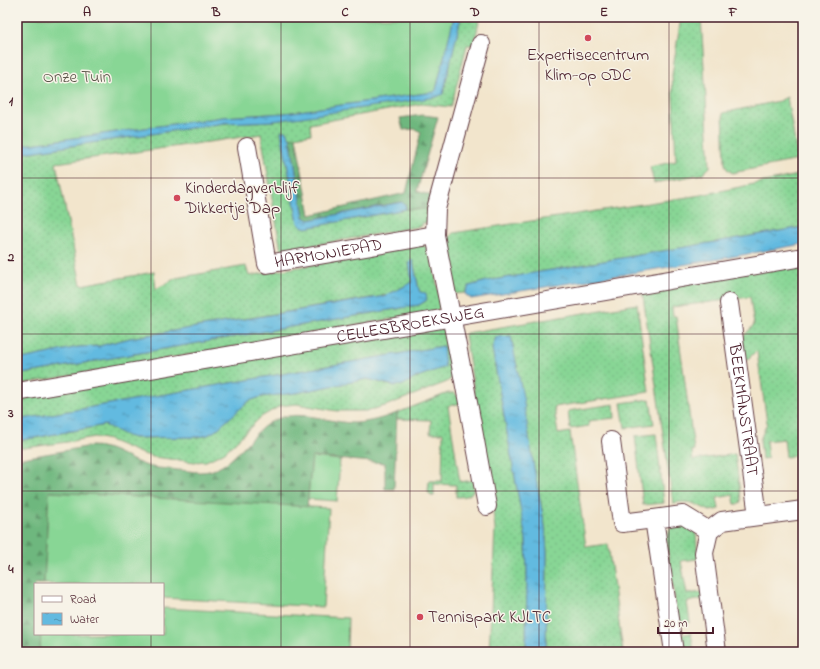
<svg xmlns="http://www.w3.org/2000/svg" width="820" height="669" font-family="'Indie Flower',sans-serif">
	<defs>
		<pattern id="grass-dots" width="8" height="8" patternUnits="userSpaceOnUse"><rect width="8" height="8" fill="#88d695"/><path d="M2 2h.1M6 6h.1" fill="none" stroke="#77b781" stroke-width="1.8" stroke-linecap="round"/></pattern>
		<pattern id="forest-firs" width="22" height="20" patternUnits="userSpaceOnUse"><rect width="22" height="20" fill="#6eb77e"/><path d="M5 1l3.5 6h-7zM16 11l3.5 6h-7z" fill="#5c9467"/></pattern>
		<pattern id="water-ripples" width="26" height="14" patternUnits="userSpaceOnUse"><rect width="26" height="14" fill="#62bae0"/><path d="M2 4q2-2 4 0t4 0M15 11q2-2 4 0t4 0" fill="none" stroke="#5397b6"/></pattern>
	</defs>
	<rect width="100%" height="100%" fill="#f7f3e8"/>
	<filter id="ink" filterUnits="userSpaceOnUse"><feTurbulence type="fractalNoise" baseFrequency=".025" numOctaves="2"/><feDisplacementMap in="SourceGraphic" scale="8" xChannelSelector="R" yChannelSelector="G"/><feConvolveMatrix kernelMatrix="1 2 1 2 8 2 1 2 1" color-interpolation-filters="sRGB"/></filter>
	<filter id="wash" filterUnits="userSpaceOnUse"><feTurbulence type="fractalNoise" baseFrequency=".012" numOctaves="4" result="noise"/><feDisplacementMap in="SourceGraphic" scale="16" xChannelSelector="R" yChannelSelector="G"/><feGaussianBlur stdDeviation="0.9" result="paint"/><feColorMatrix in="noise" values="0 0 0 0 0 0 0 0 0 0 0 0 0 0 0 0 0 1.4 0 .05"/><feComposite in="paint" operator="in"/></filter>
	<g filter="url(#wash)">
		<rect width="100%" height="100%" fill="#f2e5cc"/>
		<path fill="url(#grass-dots)" stroke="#697a60" d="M 461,17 L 480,17 L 474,45 L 467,45 L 451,107 L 421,104 L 310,124 L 311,134 L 290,138 L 286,131 L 281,132 L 298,223 L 301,226 L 306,228 L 406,209 L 430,209 L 429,223 L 422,223 L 422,226 L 281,251 L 261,134 L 223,140 L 56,163 L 81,285 L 154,272 L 156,289 L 176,278 L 246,266 L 249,276 L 422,245 L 430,248 L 441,306 L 436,311 L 17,385 L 17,375 L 140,353 L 419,305 L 426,301 L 424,293 L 420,292 L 419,290 L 413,261 L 409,262 L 412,281 L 411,283 C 398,289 384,298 370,298 L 130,338 L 99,346 L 78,347 L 17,360 L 17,154 L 225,123 L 274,121 L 443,94 Z
			M 681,17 L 701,17 L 710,167 L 703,174 L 654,183 L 650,167 L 676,161 L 672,75 Z
			M 787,97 L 798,160 L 732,173 L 727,169 L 725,164 L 723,113 L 779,101 Z
			M 803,174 L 803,227 L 487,281 L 469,286 L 465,293 L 452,294 L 444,244 L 453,233 L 701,195 Z
			M 803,262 L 803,455 L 786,457 L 784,439 L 766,441 L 768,458 L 762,459 L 760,440 L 767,423 L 757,352 L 756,351 L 745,362 L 740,340 L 754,325 L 750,297 L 672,307 L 673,316 L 676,316 L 694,450 L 692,451 L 693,460 L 735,454 L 741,500 L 740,504 L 735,504 L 733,495 L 717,498 L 719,509 L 710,511 C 694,504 692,500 673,503 L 642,289 Z
			M 637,304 L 649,392 L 554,407 L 558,434 L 570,432 L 586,547 L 608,544 L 623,652 L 546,652 L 547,552 L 545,526 L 534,468 L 511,336 L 496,337 L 492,348 L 526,540 L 527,572 L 526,652 L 489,652 L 495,529 L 492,501 L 465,335 L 466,333 Z
			M 441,324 L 449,333 L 456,374 L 447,382 L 385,406 L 366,411 L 337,411 L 296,404 L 280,406 L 261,417 L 225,452 L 206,461 L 195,462 L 153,457 L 140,453 L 109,440 L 94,437 L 67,442 L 17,449 L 17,441 L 105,425 L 134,438 L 199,437 L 208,435 L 215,431 L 249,401 L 261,397 L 296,393 L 367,379 L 389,385 L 403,385 L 417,377 L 444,367 L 443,346 L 17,420 L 17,398 Z
			M 448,393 L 454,393 L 458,396 L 462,403 L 448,406 L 460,482 L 474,480 C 475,495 469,497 456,497 L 456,485 L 434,484 L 434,496 L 431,496 L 428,492 L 429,481 L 442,481 L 443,433 L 430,433 L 431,420 L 396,419 L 397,413 Z
			M 650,399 L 654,424 L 625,428 L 621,403 Z
			M 614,404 L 615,418 L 588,421 L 589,426 L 570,429 L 568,411 Z
			M 656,434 L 664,503 L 643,505 L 635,436 Z
			M 682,521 L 694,530 L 696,534 L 698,559 L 681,561 L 687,594 L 702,592 L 703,599 L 687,602 L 690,622 L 678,623 L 666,538 L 671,527 Z
			M 691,633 L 694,652 L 682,652 L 680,635 Z"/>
		<path fill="url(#forest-firs)" stroke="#5c6b54" d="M 423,115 L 438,117 L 417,191 L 432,196 L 430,209 L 406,209 L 405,205 L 401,202 L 309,220 L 304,217 L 290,138 L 296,137 L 310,215 L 406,193 L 421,132 L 415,129 L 403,130 L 400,118 Z
			M 397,413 L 394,489 L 385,489 L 385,463 L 312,457 L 307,507 L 49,492 L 44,584 L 35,584 L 35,634 L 41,634 L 40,652 L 17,652 L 17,459 L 91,446 C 112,446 123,457 142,464 C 153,469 166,468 178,470 C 185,470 192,472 199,472 C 235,473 248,430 277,419 C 303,409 329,423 355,423 C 370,422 383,418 397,413 Z"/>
		<path fill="#88d695" stroke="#697a60" d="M 17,17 L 454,17 L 436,90 L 434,92 L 285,113 L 223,117 L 17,146 Z
			M 312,457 L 340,460 L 337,501 L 308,499 Z
			M 49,492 L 329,508 L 323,607 L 163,598 L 163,584 L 44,584 Z
			M 163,608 L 348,618 L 347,652 L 40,652 L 41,634 L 163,634 Z"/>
		<path fill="url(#water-ripples)" stroke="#566c86" d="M 454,17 L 461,17 L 443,94 L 437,97 L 274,121 L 225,123 L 17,154 L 17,146 L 223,117 L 285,113 L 434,92 L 436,90 Z
			M 281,131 L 286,131 L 290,138 L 304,217 L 309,220 L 402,202 L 405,205 L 406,209 L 306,228 L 301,226 L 298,223 Z
			M 803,227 L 803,244 L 725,258 L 471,299 L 465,294 L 469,286 L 487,281 Z
			M 411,260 L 413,261 L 419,290 L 420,292 L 426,293 L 427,300 L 419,305 L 140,353 L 17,375 L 17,360 L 78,347 L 99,346 L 130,338 L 385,296 L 411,283 L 412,281 L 409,262 Z
			M 511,336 L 523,397 L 534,468 L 545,526 L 547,552 L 546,652 L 526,652 L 527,572 L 526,540 L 492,348 L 496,337 Z
			M 443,346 L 445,367 L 417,377 L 403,385 L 395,386 L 367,379 L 296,393 L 261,397 L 249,401 L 215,431 L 208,435 L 199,437 L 134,438 L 127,436 L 105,425 L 17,441 L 17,420 Z"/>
	</g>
	<g filter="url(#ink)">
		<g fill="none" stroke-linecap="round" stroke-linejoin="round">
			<defs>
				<g id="minor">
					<path d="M 481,44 L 436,209 L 435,235 L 464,381 L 487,506"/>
					<path id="s1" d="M 247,147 L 267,264 L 435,235"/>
					<path id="s2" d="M 729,303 L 758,516"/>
					<path id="s3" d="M 17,392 L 803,257"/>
					<path d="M 611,441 L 622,523 L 654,519"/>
					<path d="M 709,531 L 704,553 L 717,652"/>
					<path d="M 709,531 L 722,521 L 803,510"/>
					<path d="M 674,652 L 654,519 L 683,515 L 709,531"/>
				</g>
			</defs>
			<use href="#minor" stroke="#633d43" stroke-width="20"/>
			<use href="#minor" stroke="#fff" stroke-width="18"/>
		</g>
	</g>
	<path fill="none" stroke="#4a1f2b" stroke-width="1" stroke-opacity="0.55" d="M 151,17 L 151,584M 281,17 L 281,652M 410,17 L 410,652M 539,17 L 539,652M 669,17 L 669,652M 17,178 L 803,178M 17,334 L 803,334M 17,491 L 803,491M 151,634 L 151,652"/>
	<g fill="#d1495b" stroke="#f7f3e8" stroke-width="1.5">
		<circle cx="588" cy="38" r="4"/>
		<circle cx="177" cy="198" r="4"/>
		<circle cx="420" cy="617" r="4"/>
	</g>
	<g text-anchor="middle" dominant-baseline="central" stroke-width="3" stroke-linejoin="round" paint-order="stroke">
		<g font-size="17" fill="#4a1f2b" stroke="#f7f3e8" text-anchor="start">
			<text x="588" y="55" text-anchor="middle">Expertisecentrum<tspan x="588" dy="20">Klim-op ODC</tspan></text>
			<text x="185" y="188">Kinderdagverblijf<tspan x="185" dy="20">Dikkertje Dap</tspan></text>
			<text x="428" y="617">Tennispark KJLTC</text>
		</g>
		<g font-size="17" fill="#5d564b" stroke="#f7f3e8">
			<text x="77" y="77">Onze Tuin</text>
		</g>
		<g font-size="17" fill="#4a1f2b" stroke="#f7f3e8">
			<text stroke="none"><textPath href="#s1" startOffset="181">HARMONIEPAD</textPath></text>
			<text stroke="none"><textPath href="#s3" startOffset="399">CELLESBROEKSWEG</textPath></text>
			<text stroke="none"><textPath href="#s2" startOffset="108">BEEKMANSTRAAT</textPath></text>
		</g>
	</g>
	<rect width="820" height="669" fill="none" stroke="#f7f3e8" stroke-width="44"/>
	<rect x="34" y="583" width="130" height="52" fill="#f7f3e8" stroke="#b29e9c"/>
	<rect x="42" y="596" width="20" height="6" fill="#ffffff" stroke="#b29e9c"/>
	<text x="70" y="603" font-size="12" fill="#4a1f2b">Road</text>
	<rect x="42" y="613" width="20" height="12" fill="url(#water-ripples)" stroke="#b29e9c"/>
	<text x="70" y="623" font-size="12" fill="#4a1f2b">Water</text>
	<path d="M658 627v6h55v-6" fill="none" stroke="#4a1f2b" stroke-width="2"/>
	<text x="664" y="627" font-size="12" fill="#4a1f2b" stroke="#f7f3e8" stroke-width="3" paint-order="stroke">20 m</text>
	<rect x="22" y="22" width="776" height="625" fill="none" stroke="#4a1f2b" stroke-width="1.5"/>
	<g font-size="13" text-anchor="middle" font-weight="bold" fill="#4a1f2b">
		<text x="87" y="16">A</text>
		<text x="216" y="16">B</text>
		<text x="345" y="16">C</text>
		<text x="475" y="16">D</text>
		<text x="604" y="16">E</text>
		<text x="733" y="16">F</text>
		<text x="11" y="105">1</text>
		<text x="11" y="261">2</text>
		<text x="11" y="417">3</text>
		<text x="11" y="573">4</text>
	</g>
</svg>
